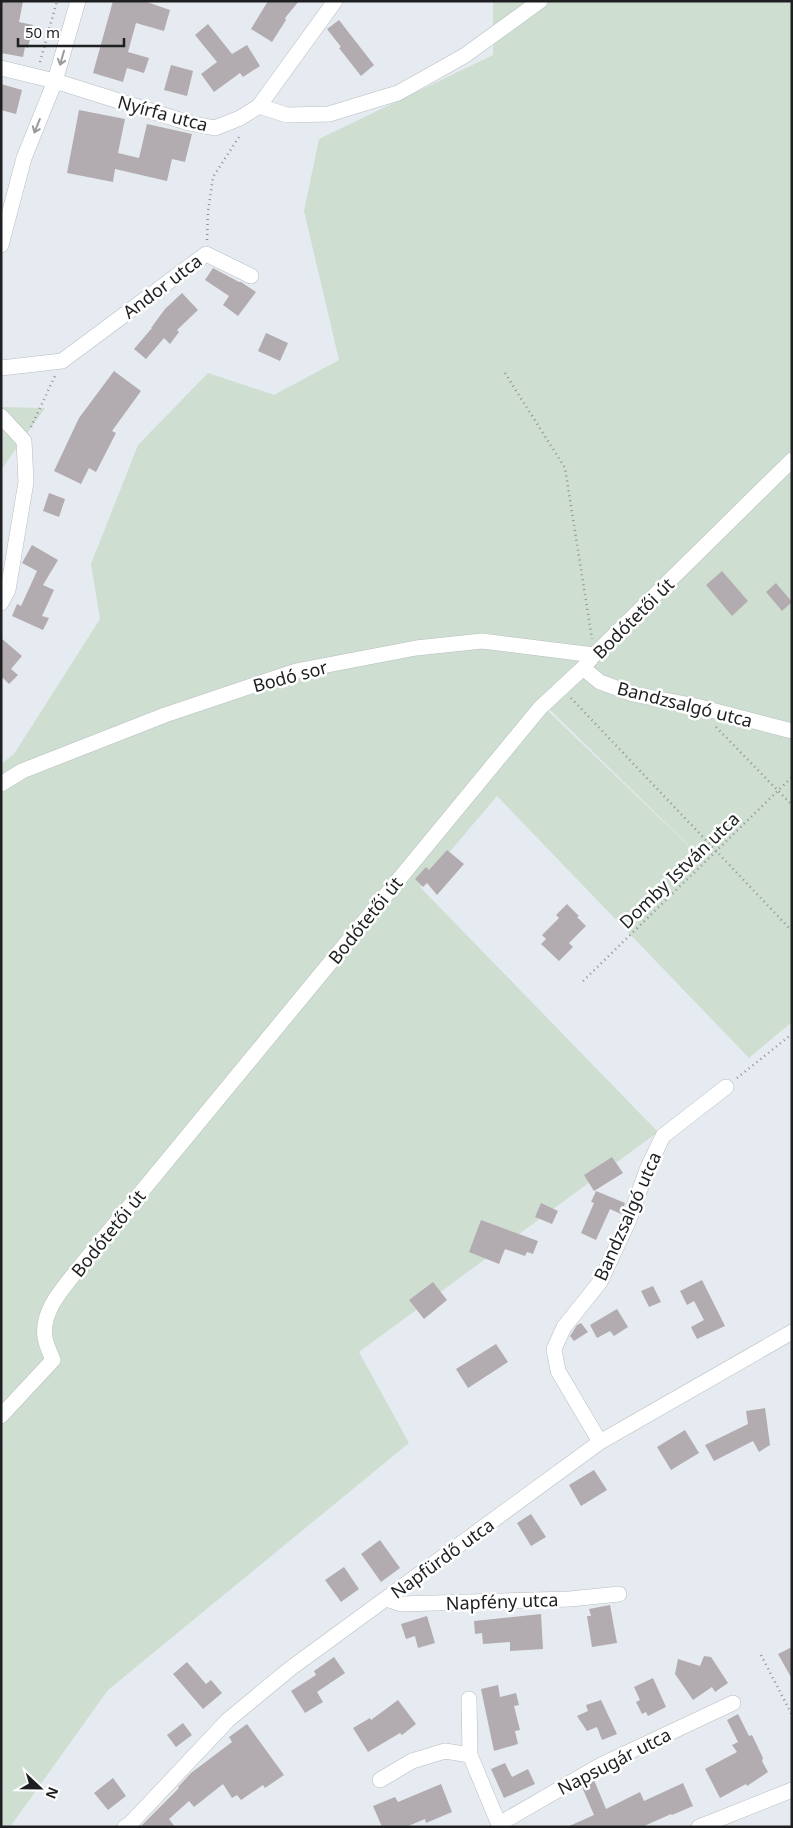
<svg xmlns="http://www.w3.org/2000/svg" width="793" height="1828" font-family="'Noto Sans',sans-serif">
	<rect width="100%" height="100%" fill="#e5ebf0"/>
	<path fill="#cedfd2" d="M 493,1 L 792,1 L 792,468 L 545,708 L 718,874 L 549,709 L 792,470 L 792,1022 L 749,1058 L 497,796 L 420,887 L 658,1132 L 359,1352 L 409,1443 L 108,1690 L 10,1827 L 1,1827 L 1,1444 L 3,1442 L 1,1440 L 1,764 L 14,754 L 100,619 L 91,564 L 138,445 L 208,373 L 274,395 L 339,360 L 304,211 L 319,139 L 493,55 Z
		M 1,407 L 45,408 L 1,470 Z"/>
	<path fill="#b2acb0" d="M 1,1 L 23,1 L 19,22 L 33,25 L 28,48 L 25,47 L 23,57 L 1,53 Z
		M 113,1 L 144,1 L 170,10 L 164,31 L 136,23 L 128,52 L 149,58 L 144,73 L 127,68 L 123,82 L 93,73 Z
		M 268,1 L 299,1 L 285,18 L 286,20 L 272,42 L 251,29 Z
		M 339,20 L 374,65 L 361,76 L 339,48 L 341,47 L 327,29 Z
		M 208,24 L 232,54 L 247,45 L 260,66 L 243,77 L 240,73 L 214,92 L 201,74 L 217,62 L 195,35 Z
		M 171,65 L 193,71 L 187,96 L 164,90 Z
		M 1,84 L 22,90 L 16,114 L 1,110 Z
		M 79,110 L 125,119 L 118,153 L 139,158 L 147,124 L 192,134 L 185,162 L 172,159 L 167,181 L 115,169 L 113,182 L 67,173 Z
		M 213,268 L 239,282 L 241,282 L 256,292 L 238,316 L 223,305 L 229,296 L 205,280 Z
		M 182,293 L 198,310 L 177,330 L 179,332 L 170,344 L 164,338 L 146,359 L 134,349 L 152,328 L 151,328 L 165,309 Z
		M 266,333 L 288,343 L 280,361 L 258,351 Z
		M 114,371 L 141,391 L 112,431 L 116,433 L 96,472 L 89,468 L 81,484 L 54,471 L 79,418 Z
		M 49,493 L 65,499 L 59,517 L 43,511 Z
		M 32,545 L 58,560 L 43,585 L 54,590 L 42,616 L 49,618 L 43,630 L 12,616 L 17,604 L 21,606 L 37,571 L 22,563 Z
		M 722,571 L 748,601 L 732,616 L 706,585 Z
		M 776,583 L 792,602 L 782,611 L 766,592 Z
		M 1,638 L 22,656 L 11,669 L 18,675 L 9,684 L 3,678 L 1,680 Z
		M 447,850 L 464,864 L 437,895 L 427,883 L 423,887 L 415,879 L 426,867 L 429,870 Z
		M 567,904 L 579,916 L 577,917 L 586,926 L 569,943 L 573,947 L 559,961 L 541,944 L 546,939 L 542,935 L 559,918 L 556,915 Z
		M 612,1157 L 623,1173 L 594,1191 L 584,1175 Z
		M 596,1191 L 625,1203 L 621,1214 L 610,1209 L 596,1240 L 581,1233 L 594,1203 L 591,1202 Z
		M 541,1203 L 558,1211 L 552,1224 L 535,1217 Z
		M 481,1220 L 538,1241 L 533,1254 L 527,1252 L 525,1256 L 505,1249 L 499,1264 L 469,1252 Z
		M 702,1280 L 725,1326 L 697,1339 L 691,1327 L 704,1320 L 694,1301 L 687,1305 L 680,1291 Z
		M 433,1282 L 447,1300 L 424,1319 L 409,1300 Z
		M 653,1286 L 661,1302 L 649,1307 L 641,1291 Z
		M 617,1309 L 628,1327 L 614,1336 L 610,1331 L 597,1338 L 590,1325 Z
		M 581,1323 L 588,1332 L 574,1341 L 570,1336 L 577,1325 Z
		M 496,1344 L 508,1362 L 468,1388 L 456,1369 Z
		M 765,1408 L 770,1445 L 759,1452 L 753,1441 L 714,1461 L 705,1445 L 748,1424 L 746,1411 Z
		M 685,1430 L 699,1453 L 671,1470 L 657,1447 Z
		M 594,1470 L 607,1490 L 581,1506 L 569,1485 Z
		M 531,1514 L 546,1537 L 531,1546 L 517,1523 Z
		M 380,1540 L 400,1568 L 381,1582 L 361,1554 Z
		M 344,1567 L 359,1589 L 341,1602 L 325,1580 Z
		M 610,1605 L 617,1643 L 592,1647 L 587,1616 L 591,1616 L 589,1609 Z
		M 541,1614 L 543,1649 L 510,1651 L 510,1642 L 483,1644 L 482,1633 L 475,1634 L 474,1621 Z
		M 427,1616 L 435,1643 L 418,1648 L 415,1636 L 406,1639 L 401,1624 Z
		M 792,1647 L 792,1679 L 778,1654 Z
		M 704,1656 L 711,1657 L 728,1683 L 715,1692 L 712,1687 L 693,1700 L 675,1674 L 678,1659 L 700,1666 Z
		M 334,1657 L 345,1673 L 317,1692 L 323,1702 L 305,1713 L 291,1691 L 316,1675 L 314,1671 Z
		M 187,1662 L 206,1684 L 211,1680 L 222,1693 L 203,1709 L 173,1674 Z
		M 653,1678 L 666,1707 L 648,1716 L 646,1712 L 642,1714 L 636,1702 L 640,1700 L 634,1687 Z
		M 498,1685 L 500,1697 L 516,1693 L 519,1705 L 514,1706 L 520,1730 L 515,1731 L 518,1744 L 494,1751 L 481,1689 Z
		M 398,1700 L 416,1724 L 402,1735 L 400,1733 L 368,1752 L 353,1728 L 370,1718 L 371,1720 Z
		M 601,1700 L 617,1734 L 602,1740 L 597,1727 L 587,1731 L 577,1716 L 588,1711 L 586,1705 Z
		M 738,1714 L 749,1736 L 752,1735 L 763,1758 L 762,1761 L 768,1772 L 747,1786 L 746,1784 L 720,1798 L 705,1769 L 737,1752 L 732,1745 L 738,1742 L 727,1720 Z
		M 183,1723 L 192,1735 L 176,1747 L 167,1735 Z
		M 247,1724 L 284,1775 L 265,1788 L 263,1785 L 241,1800 L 237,1795 L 232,1798 L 223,1784 L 194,1807 L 189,1801 L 169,1819 L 175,1827 L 140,1827 L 179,1788 L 178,1787 L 191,1773 L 232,1742 L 229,1737 Z
		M 505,1763 L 512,1777 L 528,1769 L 535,1784 L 504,1798 L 491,1769 Z
		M 113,1778 L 126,1796 L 108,1810 L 94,1793 Z
		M 594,1780 L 606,1809 L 640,1792 L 644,1801 L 683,1783 L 693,1806 L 672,1815 L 671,1814 L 642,1827 L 567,1827 L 594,1815 L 582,1787 Z
		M 441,1784 L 452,1812 L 426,1823 L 425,1819 L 406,1827 L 382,1827 L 373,1806 L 395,1797 L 398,1802 Z"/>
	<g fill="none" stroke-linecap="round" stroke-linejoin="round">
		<defs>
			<path id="street" d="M 1,68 L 55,81 L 189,123 L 215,128 L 240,118 L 259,106 L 335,1
				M 259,106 L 287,115 L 329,114 L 398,93 L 464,56 L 540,1
				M 1,245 L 24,158 L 55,81 L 78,1
				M 1,368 L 62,361 L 206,254 L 251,276
				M 1,416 L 24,441 L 26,482 L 8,590 L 1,603
				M 583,668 L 600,682 L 633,694 L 696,706 L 792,731
				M 1,784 L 22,771 L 165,715 L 296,671 L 416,648 L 482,641 L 594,655
				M 1,1416 L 53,1360 C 50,1353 46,1345 45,1337 C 41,1309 66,1285 82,1264 L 540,708 L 583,668 L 594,655 L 792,460
				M 600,1442 L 558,1371 L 554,1349 L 564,1327 L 600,1282 L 629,1220 L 648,1167 L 663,1136 L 726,1087
				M 386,1599 L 401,1604 L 570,1599 L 619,1594
				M 469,1699 L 470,1755 L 500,1827
				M 380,1780 L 412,1761 L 445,1751 L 470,1755
				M 499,1824 L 601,1765 L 733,1703
				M 125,1827 L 130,1824 L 228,1720 L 291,1668 L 600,1442 L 792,1332
				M 699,1827 L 792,1790"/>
		</defs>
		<use href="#street" stroke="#b7bdc1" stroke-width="16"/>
		<path stroke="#8e9296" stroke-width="2.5" stroke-dasharray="1 4" stroke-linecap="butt" d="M 40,62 L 57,1
			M 207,240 L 208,212 L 213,177 L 241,134
			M 505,373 L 565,468 L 592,639
			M 31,427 L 55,376
			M 571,698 L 792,931
			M 716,727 L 792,805
			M 583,981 L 792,777
			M 737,1078 L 792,1034
			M 761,1655 L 792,1715"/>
		<use href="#street" stroke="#fff" stroke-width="15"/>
	</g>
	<defs><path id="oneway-shaft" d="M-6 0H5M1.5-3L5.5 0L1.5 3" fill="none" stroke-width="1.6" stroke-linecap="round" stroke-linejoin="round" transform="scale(1.25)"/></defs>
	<g stroke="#999a9b">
		<use href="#oneway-shaft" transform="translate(62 58) rotate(106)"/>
		<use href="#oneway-shaft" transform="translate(37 126) rotate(112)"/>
	</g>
	<g text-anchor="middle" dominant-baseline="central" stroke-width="5" stroke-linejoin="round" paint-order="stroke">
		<g font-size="18" fill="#1d1f21" stroke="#fff">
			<text transform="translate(163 113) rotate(15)">Nyírfa utca</text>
			<text transform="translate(162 286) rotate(-37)">Andor utca</text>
			<text transform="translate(633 618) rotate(-45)">Bodótetői út</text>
			<text transform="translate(290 676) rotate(-15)">Bodó sor</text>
			<text transform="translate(685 704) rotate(14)">Bandzsalgó utca</text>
			<text transform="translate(679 870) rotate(-44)">Domby István utca</text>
			<text transform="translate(365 920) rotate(-51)">Bodótetői út</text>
			<text transform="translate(627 1216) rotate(-66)">Bandzsalgó utca</text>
			<text transform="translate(108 1233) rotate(-51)">Bodótetői út</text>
			<text transform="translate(442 1558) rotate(-36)">Napfürdő utca</text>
			<text transform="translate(502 1601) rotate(-2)">Napfény utca</text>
			<text transform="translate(614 1761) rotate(-27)">Napsugár utca</text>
		</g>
	</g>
	<rect width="793" height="1828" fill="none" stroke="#1d1f21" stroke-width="5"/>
	<g transform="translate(40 1788) rotate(112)" stroke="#ffffff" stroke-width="4" paint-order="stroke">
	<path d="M0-4L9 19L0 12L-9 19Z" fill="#1d1f21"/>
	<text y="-8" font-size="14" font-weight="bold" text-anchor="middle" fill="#1d1f21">N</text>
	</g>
	<path d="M18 38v8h106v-8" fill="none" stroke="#1d1f21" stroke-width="2.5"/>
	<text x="25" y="38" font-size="15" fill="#1d1f21" stroke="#ffffff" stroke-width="4" paint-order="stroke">50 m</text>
</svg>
